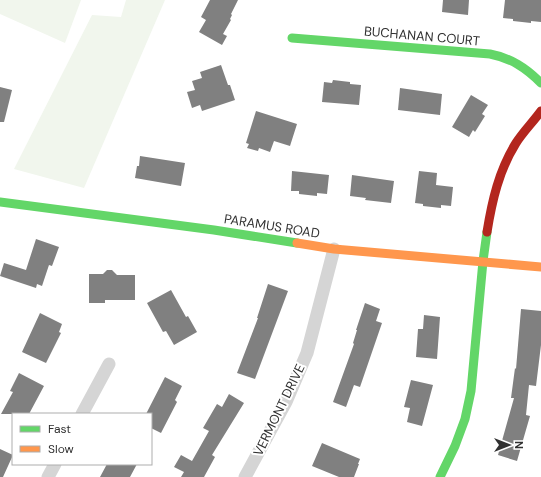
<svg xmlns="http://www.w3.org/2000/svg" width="541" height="477" font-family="'DM Sans',sans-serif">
	<rect width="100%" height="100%" fill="#fff"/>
	<path fill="#f1f6ed" d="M 0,0 L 81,0 L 65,43 L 0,14 Z
		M 126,0 L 165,0 L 84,188 L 14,169 L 92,15 L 121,17 Z"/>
	<path fill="#808080" d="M 210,0 L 238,0 L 231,14 L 232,15 L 230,19 L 231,20 L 223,34 L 227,36 L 222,45 L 199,32 L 206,20 L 201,17 Z
		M 443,0 L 469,0 L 468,15 L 442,12 Z
		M 505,0 L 541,0 L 541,22 L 531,21 L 531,23 L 513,21 L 513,19 L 503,18 Z
		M 221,65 L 228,85 L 230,85 L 235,100 L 202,111 L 200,105 L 192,108 L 187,92 L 195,90 L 192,81 L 202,78 L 200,72 Z
		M 333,80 L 350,82 L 350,84 L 361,85 L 359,105 L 322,102 L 324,82 L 332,83 Z
		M 0,87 L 12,90 L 4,122 L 0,122 Z
		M 400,88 L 442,94 L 440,115 L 398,110 Z
		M 471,95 L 488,105 L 482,114 L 485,116 L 475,132 L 473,130 L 469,137 L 452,127 Z
		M 256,111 L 297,124 L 290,146 L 274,141 L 270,152 L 259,148 L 258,151 L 247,148 L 249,144 L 246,143 Z
		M 140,156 L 185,163 L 181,186 L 135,178 L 137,166 L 139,166 Z
		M 292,171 L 329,175 L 327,194 L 317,193 L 317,196 L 299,194 L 299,191 L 291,191 Z
		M 419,171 L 437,173 L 436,185 L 453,187 L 451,206 L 441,205 L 441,208 L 423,206 L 423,204 L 415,203 Z
		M 352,175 L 394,181 L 391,203 L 365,200 L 366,198 L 350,196 Z
		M 36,239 L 59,247 L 52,266 L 49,265 L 42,286 L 37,284 L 36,288 L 0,276 L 4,263 L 26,270 Z
		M 107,270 L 112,270 L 117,275 L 135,275 L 135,300 L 105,300 L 105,303 L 89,303 L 89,274 L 103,274 Z
		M 268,284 L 288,291 L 255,379 L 237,373 L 258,318 L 257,318 Z
		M 171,290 L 186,317 L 188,316 L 197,332 L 174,345 L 166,331 L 163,332 L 147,303 Z
		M 365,303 L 380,309 L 376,321 L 382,323 L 360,387 L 354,385 L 346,407 L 333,402 L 354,344 L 353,343 L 357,330 L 356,330 Z
		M 521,309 L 541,311 L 541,345 L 536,386 L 529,385 L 526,415 L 530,416 L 517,461 L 498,455 L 514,398 L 511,398 L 515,368 L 516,369 Z
		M 40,313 L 62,324 L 59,332 L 61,333 L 46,363 L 22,352 Z
		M 424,315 L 440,317 L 437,359 L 416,357 L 418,329 L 423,329 Z
		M 19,373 L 44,386 L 29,414 L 1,414 L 13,392 L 10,391 Z
		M 165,377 L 182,386 L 175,400 L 177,402 L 161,433 L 151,428 L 151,414 L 146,414 Z
		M 411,380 L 433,385 L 422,426 L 407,422 L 410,408 L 404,407 Z
		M 229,394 L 244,403 L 212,455 L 215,457 L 204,477 L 181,477 L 184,472 L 174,467 L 181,455 L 192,461 L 209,431 L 203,428 L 217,404 L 222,407 Z
		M 322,443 L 360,459 L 358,464 L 359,464 L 354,477 L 339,477 L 312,466 Z
		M 0,449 L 13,455 L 3,477 L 0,477 Z
		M 107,464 L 137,464 L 130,477 L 100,477 Z"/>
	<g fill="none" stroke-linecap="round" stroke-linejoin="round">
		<path stroke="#d5d5d5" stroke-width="13" d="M 82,414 L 109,364
			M 48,477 L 55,464
			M 245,477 L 286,402 L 307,353 L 334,249"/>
		<path stroke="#63d668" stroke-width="9" d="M 292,38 L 490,54 C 511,58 526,68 541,83
			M 0,202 L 214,230 L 297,243
			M 440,477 L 455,446 L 465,419 L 471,391 L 483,261 L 487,232"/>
		<path stroke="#ff974d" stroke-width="9" d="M 297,243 L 334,249 L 541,267"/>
		<path stroke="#b3261e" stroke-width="9" d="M 487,232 C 492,201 499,170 516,143 C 523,132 533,122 541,111"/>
	</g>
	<g text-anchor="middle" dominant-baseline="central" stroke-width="4" stroke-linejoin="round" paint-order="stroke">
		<g font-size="13" fill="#313131" stroke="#fff">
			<text transform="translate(422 36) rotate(5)">BUCHANAN COURT</text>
			<text transform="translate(272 226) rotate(9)">PARAMUS ROAD</text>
			<text transform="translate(279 410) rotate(-64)">VERMONT DRIVE</text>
		</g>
	</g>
	<rect x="12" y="413" width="140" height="52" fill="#ffffff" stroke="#adadad"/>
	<rect x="20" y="426" width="20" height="6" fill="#63d668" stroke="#adadad"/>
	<text x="48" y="433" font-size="12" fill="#313131">Fast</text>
	<rect x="20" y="446" width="20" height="6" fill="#ff974d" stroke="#adadad"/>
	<text x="48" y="453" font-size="12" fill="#313131">Slow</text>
	<g transform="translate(509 445) rotate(90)" stroke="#ffffff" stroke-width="3" paint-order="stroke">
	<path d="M0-3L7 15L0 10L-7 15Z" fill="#313131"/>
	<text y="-6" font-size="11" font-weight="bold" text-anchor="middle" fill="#313131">N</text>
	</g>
</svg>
